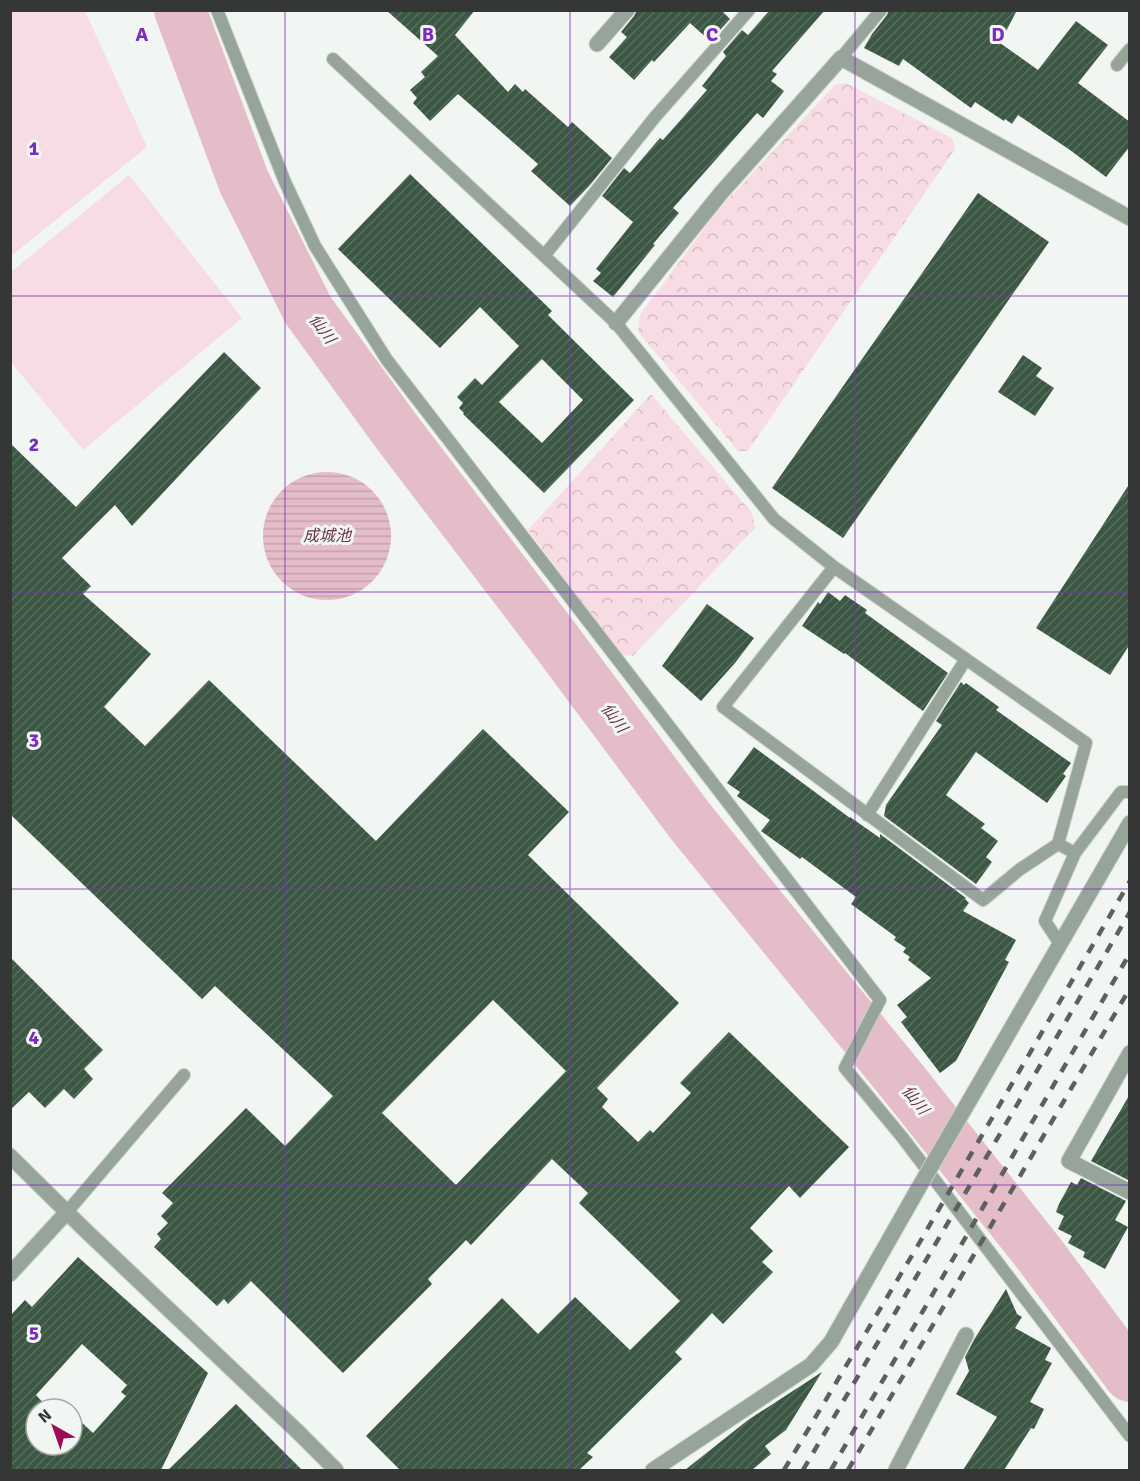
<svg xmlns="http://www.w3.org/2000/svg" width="1140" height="1481" font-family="Signika,'Noto Sans JP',sans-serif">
	<defs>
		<pattern id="forest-crowns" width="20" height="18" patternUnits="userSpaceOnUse" patternTransform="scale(1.5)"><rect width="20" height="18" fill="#f8dce4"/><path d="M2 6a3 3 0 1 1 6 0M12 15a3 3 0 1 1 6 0" fill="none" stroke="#d5bdc4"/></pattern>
		<pattern id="water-rules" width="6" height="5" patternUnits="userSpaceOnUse" patternTransform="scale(1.5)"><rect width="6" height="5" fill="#e4bdc8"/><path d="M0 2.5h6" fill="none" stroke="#c4a3ac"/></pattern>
		<pattern id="building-hatch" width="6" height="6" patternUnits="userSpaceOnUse" patternTransform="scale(1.5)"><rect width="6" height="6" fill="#3c5844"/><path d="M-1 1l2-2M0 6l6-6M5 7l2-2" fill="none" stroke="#576d5d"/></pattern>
	</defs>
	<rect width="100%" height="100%" fill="#f1f6f3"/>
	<path fill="#f8dce4" d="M 11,10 L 85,11 L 147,147 L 11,256 Z
		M 129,175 L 242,318 L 83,450 L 11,362 L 11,272 Z"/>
	<path fill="url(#forest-crowns)" d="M 846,83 L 952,138 L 955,149 L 748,451 L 738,451 L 638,332 L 640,315 L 717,211 L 835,85 Z
		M 651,394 L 752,513 L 755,528 L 633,656 L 622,655 L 528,530 Z"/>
	<path fill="url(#water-rules)" d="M263 536a64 64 0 1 1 128 0a64 64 0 1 1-128 0Z"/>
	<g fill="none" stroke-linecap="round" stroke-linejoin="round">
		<path stroke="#e4bdc8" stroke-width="52" d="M 180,10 L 244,182 L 308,310 L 396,431 L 556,641 L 690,821 L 906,1086 L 1040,1255 L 1130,1376"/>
	</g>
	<path fill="url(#building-hatch)" fill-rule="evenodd" d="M 386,10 L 475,10 L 455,35 L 508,92 L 515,84 L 523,92 L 525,89 L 568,127 L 572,122 L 612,158 L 590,185 L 570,206 L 531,171 L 538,164 L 458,94 L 430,121 L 413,103 L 417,98 L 410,90 L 425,77 L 421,72 L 438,56 Z
		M 637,10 L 721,10 L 730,19 L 710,41 L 690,23 L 654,62 L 652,60 L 634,80 L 609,57 L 627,37 L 621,32 L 634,16 Z
		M 770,10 L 825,10 L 772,71 L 777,74 L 771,81 L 784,91 L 763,118 L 757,113 L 673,208 L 679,213 L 653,244 L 655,245 L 613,297 L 593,281 L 601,273 L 596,269 L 633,222 L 602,196 L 624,168 L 630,173 L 660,138 L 663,140 L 707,90 L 702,86 L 726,56 L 723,52 L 742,30 L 748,35 Z
		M 889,10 L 1017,10 L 1000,43 L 1038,70 L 1076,21 L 1108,45 L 1078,83 L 1130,122 L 1130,146 L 1106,177 L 1070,150 L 1018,115 L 1012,124 L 1005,119 L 1004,121 L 975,102 L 971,108 L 903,59 L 899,66 L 864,48 L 872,34 L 887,15 Z
		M 410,174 L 552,311 L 548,315 L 634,400 L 544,493 L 463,414 L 464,413 L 459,408 L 463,403 L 457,397 L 475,378 L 482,385 L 519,346 L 480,307 L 440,348 L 338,249 ZM 542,359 L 583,400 L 542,443 L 499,402 Z
		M 978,193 L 1049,242 L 843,538 L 772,488 Z
		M 224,352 L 261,388 L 132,526 L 115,505 L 62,558 L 91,586 L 83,594 L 151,654 L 104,707 L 145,746 L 209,680 L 376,841 L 483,729 L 569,812 L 528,855 L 679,1003 L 597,1088 L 608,1099 L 602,1107 L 638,1142 L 650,1130 L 653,1133 L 691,1093 L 680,1083 L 729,1032 L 849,1147 L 800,1198 L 789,1186 L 750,1228 L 773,1251 L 762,1262 L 773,1272 L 723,1324 L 712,1313 L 675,1352 L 682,1359 L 587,1453 L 593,1457 L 579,1470 L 400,1470 L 366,1436 L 502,1298 L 538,1334 L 575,1297 L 630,1350 L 680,1301 L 579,1203 L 588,1193 L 552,1159 L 471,1245 L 466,1240 L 428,1279 L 432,1284 L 343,1373 L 251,1281 L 228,1304 L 224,1299 L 217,1306 L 154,1247 L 161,1239 L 157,1234 L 168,1223 L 161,1216 L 173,1203 L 162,1193 L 246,1108 L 285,1146 L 333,1096 L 215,986 L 202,999 L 10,814 L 10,443 L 76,507 ZM 493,1000 L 566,1071 L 456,1185 L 382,1113 Z
		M 1023,355 L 1042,368 L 1036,376 L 1054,388 L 1035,416 L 998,392 Z
		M 1130,483 L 1130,644 L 1110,675 L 1036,628 Z
		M 828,592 L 840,601 L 845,595 L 867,610 L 865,613 L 948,673 L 923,711 L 845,653 L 844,654 L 802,626 L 818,602 L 820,604 Z
		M 707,604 L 754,638 L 735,663 L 701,701 L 662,666 Z
		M 961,682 L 964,685 L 966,683 L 999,707 L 996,710 L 1071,763 L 1063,774 L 1066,776 L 1047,803 L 976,752 L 946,795 L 985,824 L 981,828 L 998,841 L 986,857 L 992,862 L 976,884 L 884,816 L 886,805 L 942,725 L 936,721 Z
		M 754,747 L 850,818 L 850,817 L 880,838 L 880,834 L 966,898 L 965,899 L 969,903 L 963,911 L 1016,940 L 1005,960 L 1009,962 L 956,1061 L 940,1073 L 901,1022 L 907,1017 L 897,1005 L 931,978 L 908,960 L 910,957 L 903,952 L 906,948 L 894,940 L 896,937 L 851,904 L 856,897 L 802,857 L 800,859 L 761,831 L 770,820 L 737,796 L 740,792 L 727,783 Z
		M 10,957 L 103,1050 L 84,1069 L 93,1079 L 74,1099 L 64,1089 L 45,1108 L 29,1092 L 10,1110 Z
		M 1130,1094 L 1130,1181 L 1091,1161 Z
		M 1081,1178 L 1126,1201 L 1115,1220 L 1128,1227 L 1105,1269 L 1083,1257 L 1085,1252 L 1068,1243 L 1072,1236 L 1058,1229 L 1064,1216 L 1056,1212 L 1059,1204 L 1071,1182 L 1077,1185 Z
		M 78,1257 L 208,1373 L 161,1470 L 10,1470 L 10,1316 L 25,1300 L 32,1307 ZM 82,1344 L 127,1385 L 121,1392 L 126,1396 L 93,1433 L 78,1419 L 72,1426 L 72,1445 L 36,1445 L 36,1409 L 49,1409 L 36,1395 Z
		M 1006,1289 L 1017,1314 L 1022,1317 L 1015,1328 L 1051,1348 L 1045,1360 L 1052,1363 L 1030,1402 L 1044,1409 L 1034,1429 L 1031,1428 L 1004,1470 L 963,1470 L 997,1417 L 956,1394 L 969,1371 L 965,1357 L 975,1338 Z
		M 822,1372 L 786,1430 L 765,1446 L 771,1454 L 752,1470 L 685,1470 L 748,1420 Z
		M 236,1404 L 302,1470 L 168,1470 Z"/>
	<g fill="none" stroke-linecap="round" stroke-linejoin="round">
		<defs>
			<path id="service" d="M 217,10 L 285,182 L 315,246 L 387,360 L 880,1000 L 845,1068 L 902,1137 L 1130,1436
				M 841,58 L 881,10
				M 333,59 L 616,323 L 774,519 L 834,567 L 1086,743 L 1058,844 L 1075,853
				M 1117,65 L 1130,49
				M 544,256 L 655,117 L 749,10
				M 834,567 L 723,707 L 983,900 L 1019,870 L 1058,844
				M 867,815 L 966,659
				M 1060,944 L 1045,921 L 1075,853 L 1121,792 L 1130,792
				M 67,1212 L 184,1075"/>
			<path id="minor" d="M 597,44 L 627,10
				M 616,323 L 721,193 L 841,58 L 1130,218
				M 1130,1053 L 1069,1161 L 1130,1192
				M 975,1091 L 1130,823
				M 10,1156 L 84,1229 L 299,1433
				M 653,1470 L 811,1365 L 831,1342 L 918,1189
				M 896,1470 L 966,1335"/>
			<path id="tertiary" d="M 10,1274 L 67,1212
				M 299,1433 L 336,1470"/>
		</defs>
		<use href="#service" stroke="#cbd0cd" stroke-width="14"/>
		<use href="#minor" stroke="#cbd0cd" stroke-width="17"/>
		<use href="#tertiary" stroke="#cbd0cd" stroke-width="17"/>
		<use href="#service" stroke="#96a499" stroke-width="12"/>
		<use href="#minor" stroke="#96a499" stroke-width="15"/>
		<use href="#tertiary" stroke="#96a499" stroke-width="15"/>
		<path stroke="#5d605e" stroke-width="4.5" stroke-dasharray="10 10" stroke-linecap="butt" d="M 784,1470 L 914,1252 L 1130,881
			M 803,1470 L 1130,912
			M 831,1470 L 1130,953
			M 848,1470 L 1130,988"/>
		<defs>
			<path id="minor-bridge" d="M 918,1189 L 975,1091"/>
		</defs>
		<use href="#minor-bridge" stroke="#cbd0cd" stroke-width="17" stroke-linecap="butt"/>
		<use href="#minor-bridge" stroke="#96a499" stroke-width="15"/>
	</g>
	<path fill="none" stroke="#7b2cbf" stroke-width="1.5" stroke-opacity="0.55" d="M 285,10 L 285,1470M 570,10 L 570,1470M 855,10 L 855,1470M 10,296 L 1130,296M 10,592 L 1130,592M 10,889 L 1130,889M 10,1185 L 1130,1185"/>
	<g text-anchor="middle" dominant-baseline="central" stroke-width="6" stroke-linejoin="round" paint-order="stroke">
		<g font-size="16" font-style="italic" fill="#6a3649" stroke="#f1f6f3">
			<text transform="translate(322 329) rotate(53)">仙川</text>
			<text x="327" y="536">成城池</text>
			<text transform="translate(614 718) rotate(53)">仙川</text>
			<text transform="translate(915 1100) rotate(51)">仙川</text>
		</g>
	</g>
	<g font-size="20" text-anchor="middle" font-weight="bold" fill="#7b2cbf" stroke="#f1f6f3" stroke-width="6" stroke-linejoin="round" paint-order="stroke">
		<text x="142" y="41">A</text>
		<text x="428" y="41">B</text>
		<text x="712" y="41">C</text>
		<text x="998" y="41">D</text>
		<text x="34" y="155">1</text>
		<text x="34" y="451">2</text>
		<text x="34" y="747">3</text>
		<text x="34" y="1044">4</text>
		<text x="34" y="1340">5</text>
	</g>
	<rect width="1140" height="1481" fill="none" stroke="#353736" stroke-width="24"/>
	<g transform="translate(54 1427) rotate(320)"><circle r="28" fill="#f1f6f3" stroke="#a6aaa7" stroke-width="1.5"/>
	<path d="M0-4.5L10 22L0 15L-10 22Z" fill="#9e0b55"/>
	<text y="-9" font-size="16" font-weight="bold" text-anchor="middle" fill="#353736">N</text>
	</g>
</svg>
